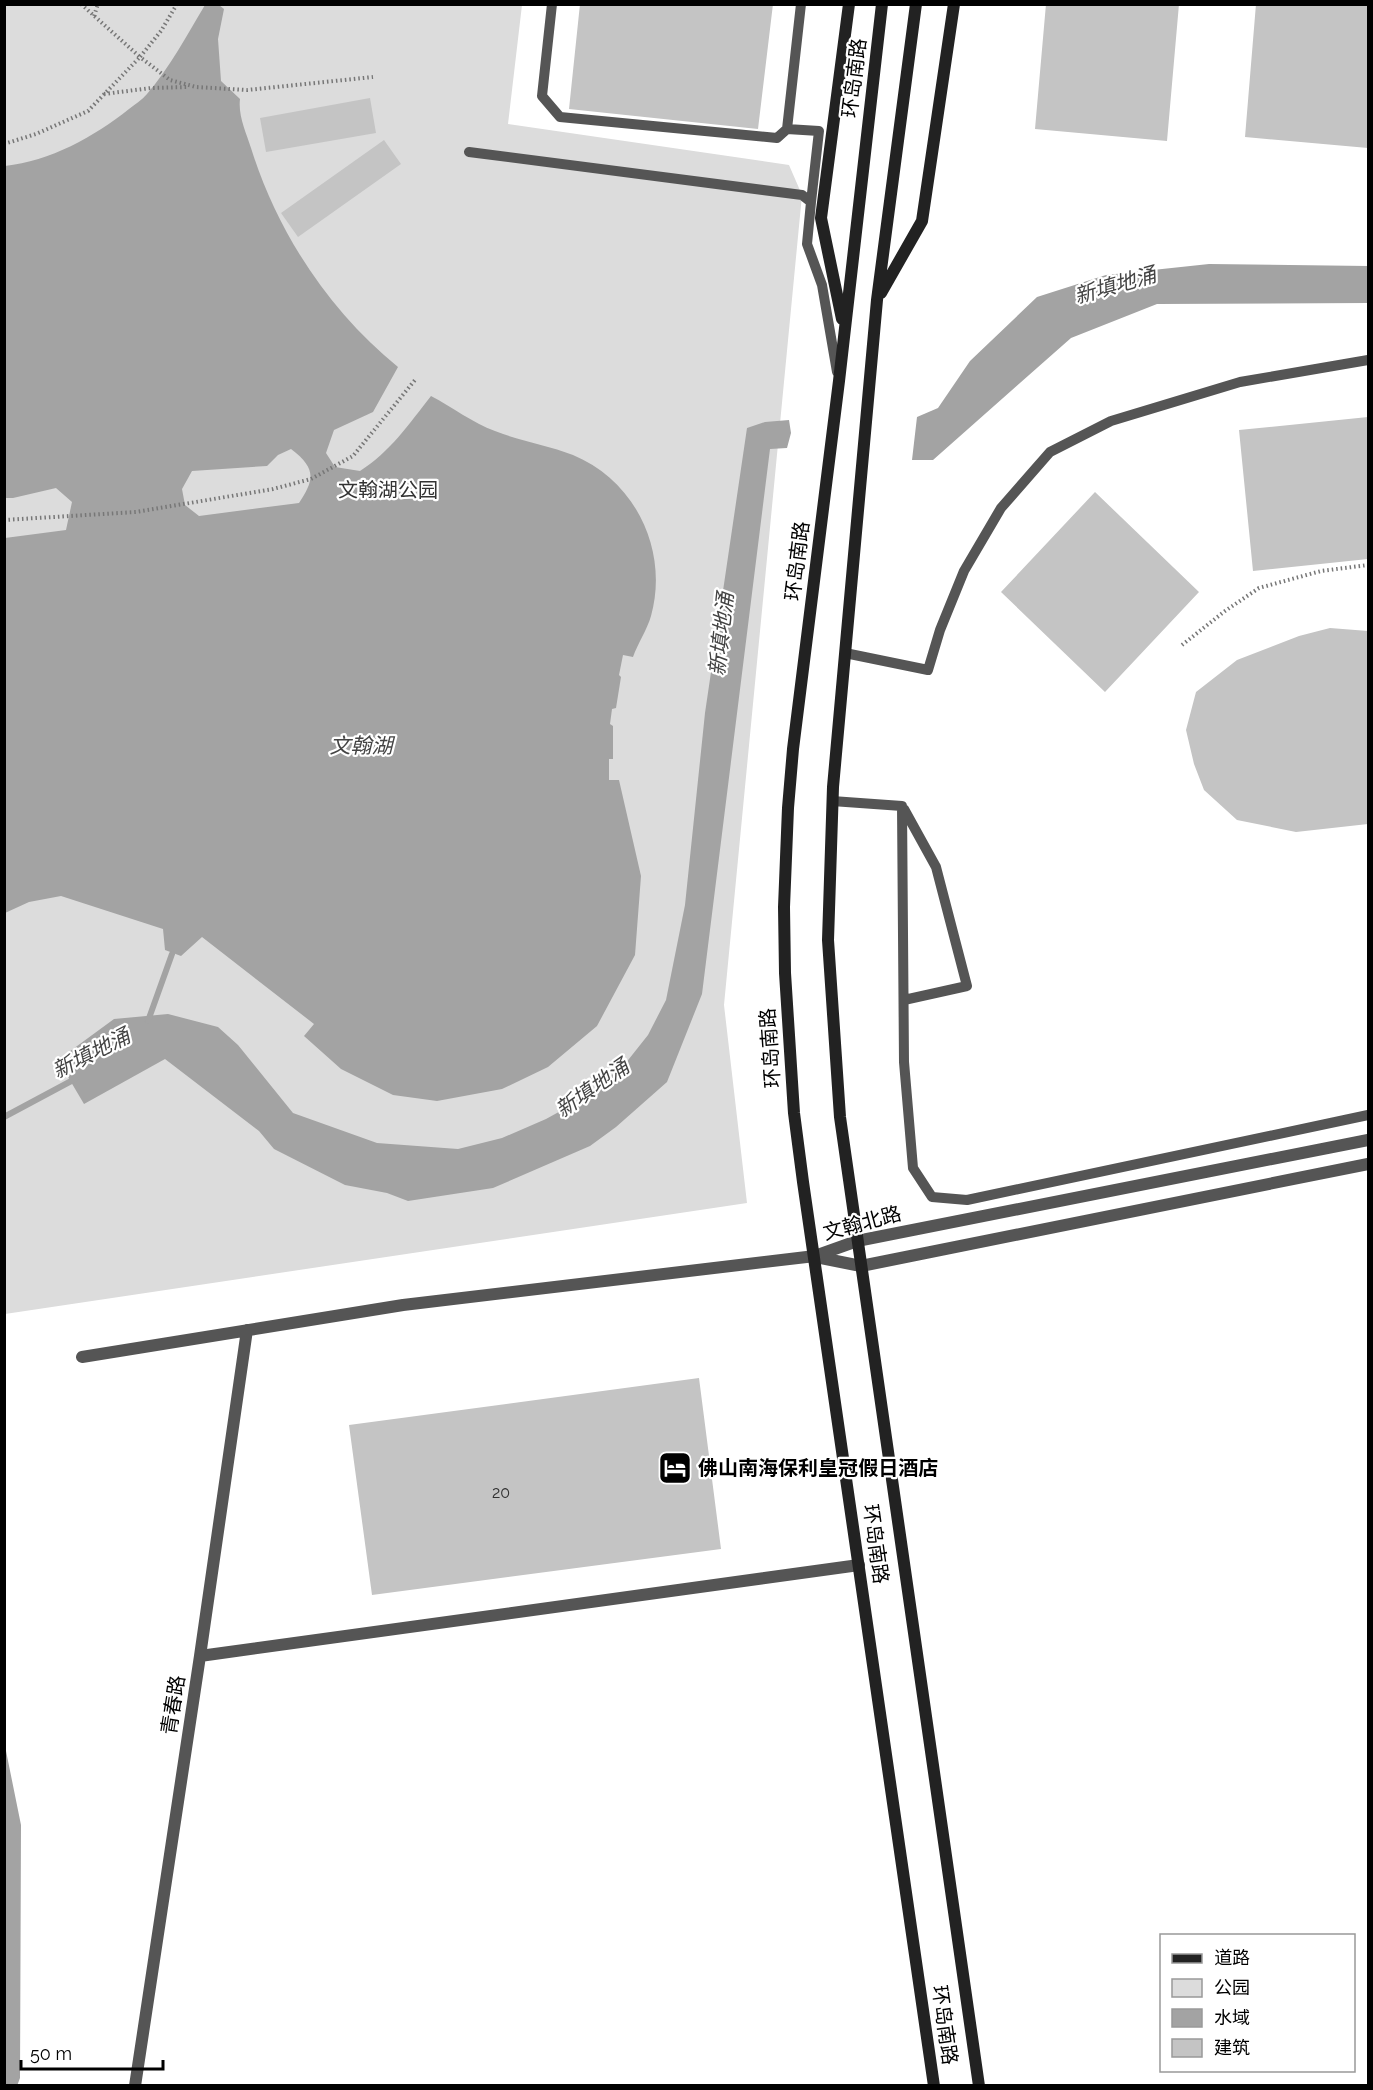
<svg xmlns="http://www.w3.org/2000/svg" width="1373" height="2090" font-family="Raleway,'Noto Sans SC',sans-serif">
	<rect width="100%" height="100%" fill="#fff"/>
	<path fill="#dcdcdc" d="M 5,5 L 522,5 L 508,124 L 789,165 L 802,195 L 724,1005 L 747,1203 L 5,1314 Z"/>
	<path fill="#a3a3a3" fill-rule="evenodd" d="M 205,5 L 219,5 L 224,9 L 218,39 L 221,81 L 240,99 C 238,116 246,132 251,148 C 277,232 329,311 398,367 L 373,412 L 334,430 L 326,453 L 335,467 L 360,471 C 390,452 409,424 431,396 C 452,407 473,423 495,431 C 520,441 548,445 573,455 C 636,481 669,551 651,616 C 647,630 638,643 633,657 L 623,655 L 619,675 L 621,677 L 616,708 L 612,709 L 610,724 L 613,726 L 613,759 L 609,759 L 609,780 L 619,780 L 641,876 L 635,955 L 597,1026 L 548,1067 L 502,1089 L 437,1101 L 393,1095 L 341,1069 L 304,1036 L 314,1024 L 202,937 L 181,956 L 165,950 L 163,929 L 61,896 L 29,902 L 5,913 L 5,538 L 66,530 L 72,502 L 56,488 L 13,498 L 5,498 L 5,166 C 50,161 94,137 129,109 C 135,104 142,100 147,94 C 170,67 187,35 205,5 ZM 291,449 C 316,468 315,479 299,503 L 199,516 L 185,505 L 182,489 L 192,471 L 267,466 L 278,455 Z
		M 1209,264 L 1368,266 L 1368,303 L 1157,304 L 1071,338 L 933,460 L 912,460 L 917,417 L 938,408 L 970,361 L 1037,297 L 1106,275 Z
		M 789,420 L 791,433 L 787,448 L 770,449 L 702,994 L 667,1082 L 616,1127 L 590,1146 L 493,1188 L 408,1201 L 387,1193 L 345,1185 L 274,1149 L 259,1131 L 165,1059 L 84,1104 L 58,1060 L 114,1019 L 168,1014 L 218,1027 L 238,1045 L 293,1113 L 377,1143 L 458,1149 L 502,1138 L 546,1119 L 586,1097 L 625,1064 L 648,1035 L 666,1000 L 685,905 L 705,713 L 747,428 L 765,422 Z
		M 4,1741 L 21,1825 L 20,2078 L 17,2086 L 4,2085 Z"/>
	<g fill="none" stroke-linecap="round" stroke-linejoin="round">
		<path stroke="#a3a3a3" stroke-width="6" d="M 148,1021 L 172,954
			M 4,1117 L 75,1079"/>
	</g>
	<path fill="#c4c4c4" d="M 580,4 L 773,4 L 758,129 L 569,109 Z
		M 1046,4 L 1179,4 L 1167,141 L 1035,129 Z
		M 1256,4 L 1368,4 L 1368,148 L 1245,137 Z
		M 370,98 L 376,133 L 266,152 L 260,118 Z
		M 384,140 L 401,164 L 298,237 L 281,213 Z
		M 1368,417 L 1368,559 L 1253,571 L 1239,430 Z
		M 1095,492 L 1199,592 L 1105,692 L 1001,592 Z
		M 1330,628 L 1368,631 L 1368,824 L 1296,832 L 1237,820 L 1204,790 L 1194,764 L 1186,730 L 1196,692 L 1237,660 L 1299,636 Z
		M 699,1378 L 721,1549 L 372,1595 L 349,1425 Z"/>
	<g fill="none" stroke-linecap="round" stroke-linejoin="round">
		<path stroke="#777" stroke-width="4" stroke-dasharray="1.5 3" stroke-linecap="butt" d="M 177,4 L 161,31 L 140,57 L 170,80 L 196,87 L 247,90 L 373,77
			M 94,16 L 98,4
			M 104,94 L 151,88 L 189,87
			M 4,144 L 36,134 L 88,111 L 140,57 L 81,4
			M 4,520 L 136,512 L 273,489 L 311,479 L 353,456 L 415,380
			M 1182,645 L 1225,611 L 1259,588 L 1321,571 L 1368,565"/>
		<path stroke="#555" stroke-width="10" d="M 552,4 L 542,96 L 560,117 L 777,138 L 787,129 L 801,4
			M 787,129 L 819,131 L 811,202
			M 469,152 L 802,195 L 811,202 L 807,244 L 822,285 L 837,372
			M 845,653 L 928,670 L 940,630 L 964,571 L 1001,508 L 1050,452 L 1111,421 L 1240,382 L 1368,360
			M 832,801 L 902,806 L 904,1062 L 913,1168 L 932,1197 L 967,1200 L 1368,1115
			M 904,809 L 936,867 L 967,986 L 904,1000"/>
		<path stroke="#555" stroke-width="12" d="M 816,1257 L 861,1266 L 1368,1164
			M 82,1357 L 403,1305 L 815,1256 L 857,1241 L 1368,1140
			M 200,1656 L 859,1565
			M 135,2086 L 200,1656 L 247,1330"/>
		<path stroke="#222" stroke-width="12" d="M 882,4 L 839,381 L 793,749 L 788,808 L 784,907 L 785,973 L 794,1113 L 803,1182 L 934,2086
			M 916,4 L 877,300 L 833,787 L 828,940 L 840,1117 L 979,2086
			M 881,293 L 922,221 L 954,4
			M 842,319 L 821,218 L 849,4"/>
	</g>
	<defs>
		<symbol id="hotel-square" viewBox="-11 -11 22 22"><rect x="-9" y="-9" width="18" height="18" rx="4" fill="#000" stroke="#fff"/><path d="M-6-4.5h1.5V1H6V5H4.5V3h-9V5H-6ZM-4 0a1.8 1.8 0 1 1 3.6 0ZM.5 0V-2.5h3Q6-2.5 6 0Z" fill="#fff"/></symbol>
	</defs>
	<g fill-rule="evenodd">
		<use href="#hotel-square" x="656" y="1449" width="38" height="38"/>
	</g>
	<g text-anchor="middle" dominant-baseline="central" stroke-width="4.5" stroke-linejoin="round" paint-order="stroke">
		<g font-size="16" fill="#313131">
			<text x="501" y="1492">20</text>
		</g>
		<g font-size="20" fill="#000" stroke="#fff">
			<text transform="translate(854 78) rotate(-83)">环岛南路</text>
			<text transform="translate(797 561) rotate(-83)">环岛南路</text>
			<text transform="translate(770 1048) rotate(-94)">环岛南路</text>
			<text transform="translate(862 1223) rotate(-15)">文翰北路</text>
			<text transform="translate(876 1544) rotate(82)">环岛南路</text>
			<text transform="translate(173 1705) rotate(-81)">青春路</text>
			<text transform="translate(945 2025) rotate(82)">环岛南路</text>
		</g>
		<g font-size="20" fill="#333" stroke="#fff">
			<text x="388" y="490">文翰湖公园</text>
		</g>
		<g font-size="20" font-weight="bold" fill="#000" stroke="#fff" text-anchor="start">
			<text x="698" y="1468">佛山南海保利皇冠假日酒店</text>
		</g>
		<g font-size="21" font-style="italic" fill="#444" stroke="#fff">
			<text transform="translate(1115 285) rotate(-16)">新填地涌</text>
			<text transform="translate(721 634) rotate(-84)">新填地涌</text>
			<text x="361" y="745">文翰湖</text>
			<text transform="translate(91 1053) rotate(-27)">新填地涌</text>
			<text transform="translate(592 1088) rotate(-35)">新填地涌</text>
		</g>
	</g>
	<rect width="1373" height="2090" fill="none" stroke="#000000" stroke-width="12"/>
	<rect x="1160" y="1934" width="195" height="138" fill="#ffffff" stroke="#999999" stroke-width="1.5"/>
	<rect x="1172" y="1954" width="30" height="9" fill="#222222" stroke="#999999" stroke-width="1.5"/>
	<text x="1214" y="1964" font-size="18" fill="#000000">道路</text>
	<rect x="1172" y="1979" width="30" height="18" fill="#dcdcdc" stroke="#999999" stroke-width="1.5"/>
	<text x="1214" y="1994" font-size="18" fill="#000000">公园</text>
	<rect x="1172" y="2009" width="30" height="18" fill="#a3a3a3" stroke="#999999" stroke-width="1.5"/>
	<text x="1214" y="2024" font-size="18" fill="#000000">水域</text>
	<rect x="1172" y="2039" width="30" height="18" fill="#c4c4c4" stroke="#999999" stroke-width="1.5"/>
	<text x="1214" y="2054" font-size="18" fill="#000000">建筑</text>
	<path d="M21 2060v9h142v-9" fill="none" stroke="#000000" stroke-width="3"/>
	<text x="30" y="2060" font-size="18" fill="#000000" stroke="#ffffff" stroke-width="4.5" paint-order="stroke">50 m</text>
</svg>
